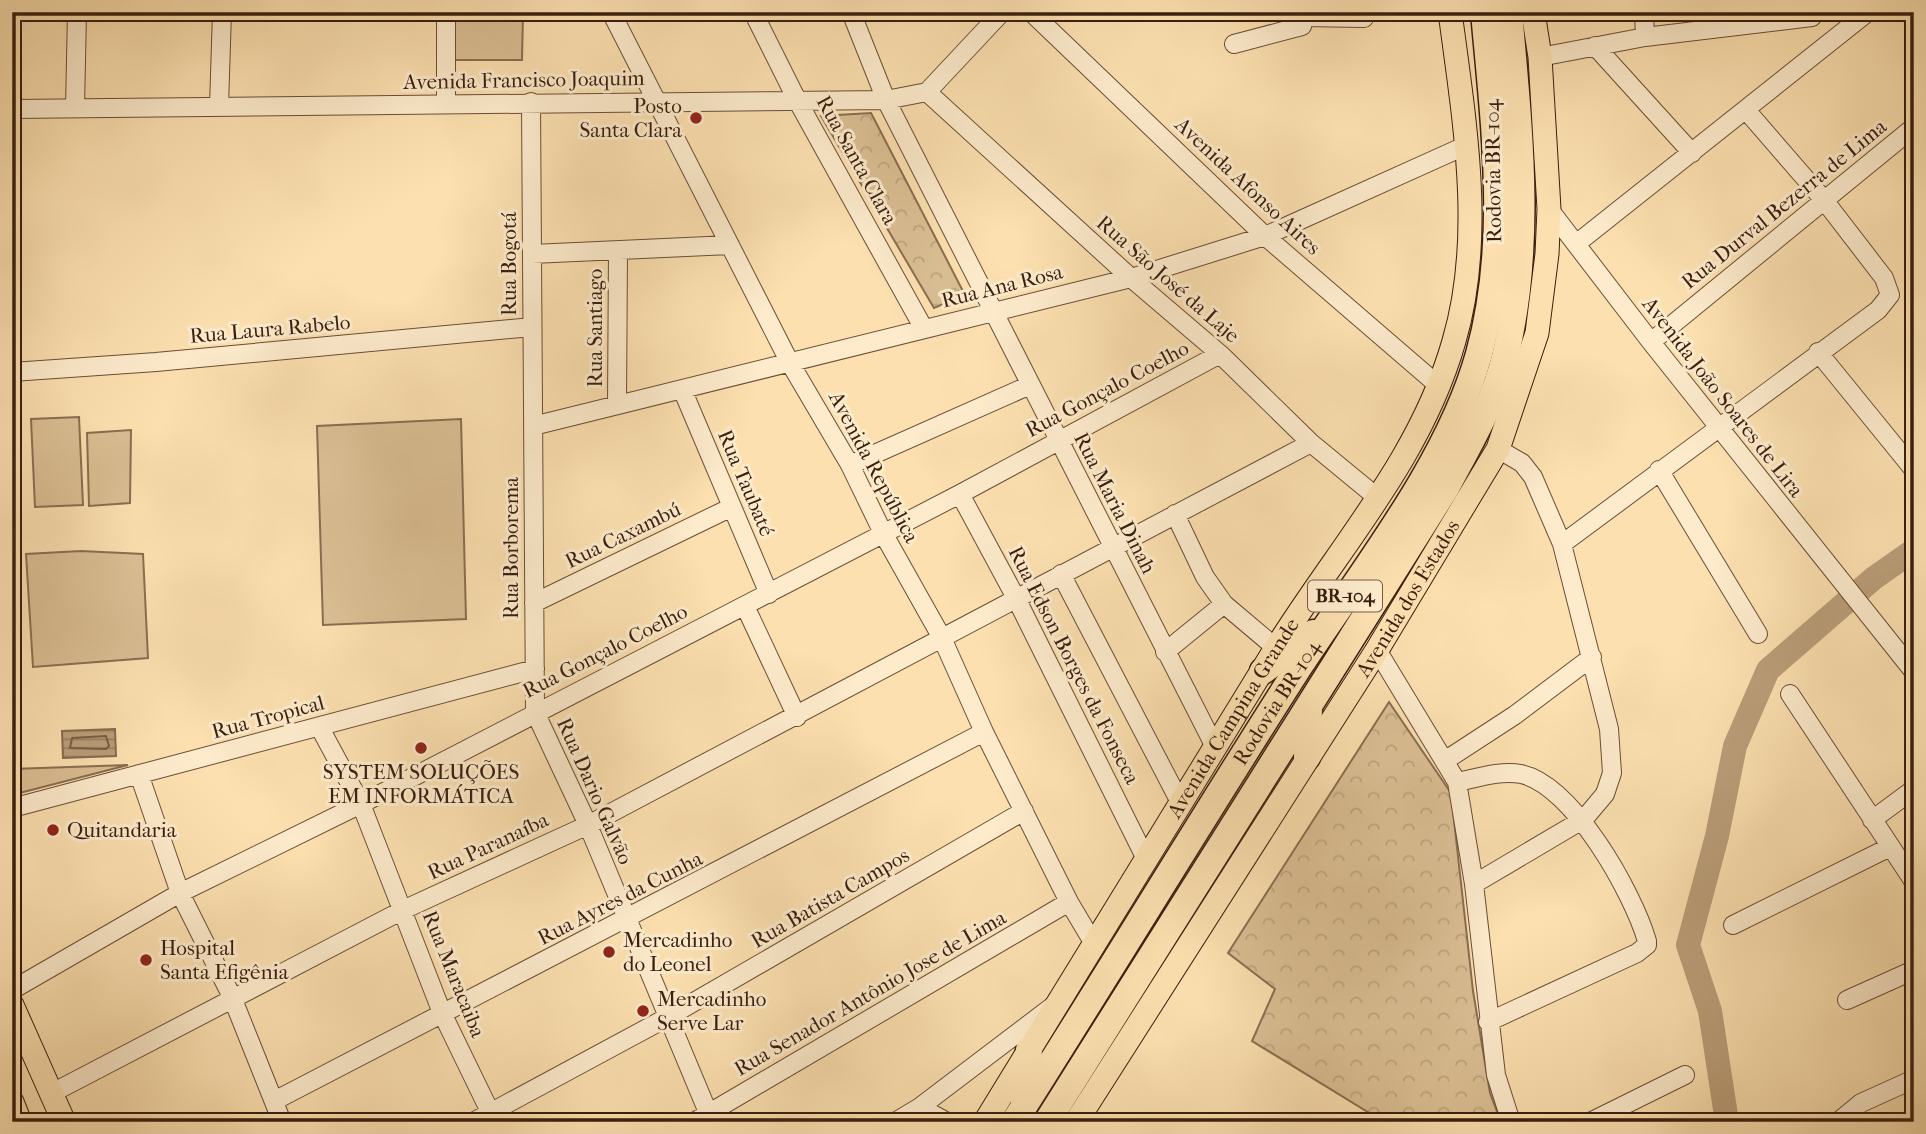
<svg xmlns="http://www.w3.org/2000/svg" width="1926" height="1134" font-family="'IM FELL French Canon',serif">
	<defs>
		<pattern id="park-crowns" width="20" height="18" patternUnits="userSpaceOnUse" patternTransform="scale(1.75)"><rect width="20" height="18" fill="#dbbf94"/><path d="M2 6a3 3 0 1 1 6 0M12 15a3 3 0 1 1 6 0" fill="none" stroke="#bda47e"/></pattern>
		<pattern id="water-rules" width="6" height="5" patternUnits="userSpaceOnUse" patternTransform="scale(1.75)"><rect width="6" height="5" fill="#ba9e79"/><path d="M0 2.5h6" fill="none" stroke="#988062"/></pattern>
	</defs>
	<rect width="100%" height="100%" fill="#fce0b0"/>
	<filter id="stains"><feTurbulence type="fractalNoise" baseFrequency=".00286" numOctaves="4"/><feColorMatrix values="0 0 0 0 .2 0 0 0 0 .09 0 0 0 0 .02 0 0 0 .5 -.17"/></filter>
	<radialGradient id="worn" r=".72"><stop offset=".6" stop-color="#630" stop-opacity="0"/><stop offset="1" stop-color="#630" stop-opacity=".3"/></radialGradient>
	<path fill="#dbbf94" stroke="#8a6e51" stroke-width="2" d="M 452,12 L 523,12 L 522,60 L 452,60 Z
		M 79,417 L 83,505 L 35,507 L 31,419 Z
		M 461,419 L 466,619 L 323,625 L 317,426 Z
		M 131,430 L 130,503 L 89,506 L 87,433 Z
		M 81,551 L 143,554 L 148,658 L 33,667 L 26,554 Z
		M 128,765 L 12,795 L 12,769 Z"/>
	<path fill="url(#park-crowns)" stroke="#8a6e51" stroke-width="2" d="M 871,113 L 965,295 L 934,308 L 821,116 Z
		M 1389,702 L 1451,793 L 1473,991 L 1490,1093 L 1501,1122 L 1384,1122 L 1252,1041 L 1275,989 L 1228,953 Z"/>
	<path fill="url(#water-rules)" stroke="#866b4e" stroke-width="2" d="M 115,729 L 116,756 L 63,758 L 62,731 Z"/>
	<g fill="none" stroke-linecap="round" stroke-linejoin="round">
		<path stroke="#7a5e44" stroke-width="2" d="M 106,736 L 109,746 L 106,749 L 70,748 L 72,738 Z"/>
		<path stroke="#ba9e79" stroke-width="24" d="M 1727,1122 L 1710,1011 L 1688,945 L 1717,836 L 1735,746 L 1768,670 L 1874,578 L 1914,550"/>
		<defs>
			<path id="minor" d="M 446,12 L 446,103
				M 611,12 L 790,363 L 850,465 L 883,533 L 942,638 L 984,732 L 1069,902 L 1094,944
				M 753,12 L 797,100 L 924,329
				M 851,12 L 886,100 L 1215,747
				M 1031,12 L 1265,236 L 1439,386
				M 1644,12 L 1645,37
				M 1300,17 L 1364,18
				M 1234,44 L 1302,26 L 1299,12
				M 1595,46 L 1692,153
				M 1540,57 L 1645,37 L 1812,17
				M 927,92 L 1131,278 L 1220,354 L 1311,443 L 1379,499
				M 531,102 L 535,712 L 588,825 L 712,1122
				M 219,106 L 222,12
				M 75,108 L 77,12
				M 12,109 L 886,100 L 927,92 L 1002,12
				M 1549,209 L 1651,342 L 1914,672
				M 1576,244 L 1868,12
				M 532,254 L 730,245
				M 1651,342 L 1914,127
				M 1818,352 L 1914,470
				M 12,372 L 156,362 L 532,327
				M 682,389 L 769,594
				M 617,405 L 618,251
				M 533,426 L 1131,278 L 1265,236 L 1467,145
				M 850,465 L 1030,385
				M 1659,470 L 1758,634
				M 960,494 L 1016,598 L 1145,857
				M 1175,514 L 1205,577 L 1224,604 L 1276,648
				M 1562,544 L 1878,310 L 1890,295 L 1884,278 L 1824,200 L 1746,110
				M 1061,574 L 1180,802
				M 534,603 L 732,507
				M 745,606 L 797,717
				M 1377,650 L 1457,782 L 1474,884 L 1496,1075 L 1511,1122
				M 1165,652 L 1224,604
				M 1790,694 L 1914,882
				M 320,728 L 361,804 L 442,1013 L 495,1122
				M 1446,760 L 1515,715 L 1592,657
				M 139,774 L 180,893 L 232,997 L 282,1122
				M 1457,782 C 1477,778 1500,770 1521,774 C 1573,785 1633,893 1647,941 L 1647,945 L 1637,953 L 1488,1022
				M 12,808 L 535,669
				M 1872,820 L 1914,789
				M 1474,884 L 1584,819 L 1605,794 L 1612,773 L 1609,729 L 1562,544 L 1533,477 L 1522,463 L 1498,449
				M 1733,925 L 1890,847
				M 12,990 L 180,893 L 361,804 L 960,494 L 1220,354
				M 1847,1000 L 1914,970
				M 52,1093 L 403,910 L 588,825 L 1311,443
				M 274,1101 L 984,732
				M 920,1107 L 947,1122
				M 473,1122 L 668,1017 L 1024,811
				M 694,1122 L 1069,902
				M 895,1122 L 920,1107 L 1053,1006
				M 1590,1122 L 1685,1075
				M 1838,1122 L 1861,1103 L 1914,1079"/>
			<g id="major">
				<path d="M 12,1005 L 64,1122"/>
				<path d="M 12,1102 L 20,1122"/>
				<path id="s1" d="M 985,1122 C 1083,965 1178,805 1276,648 C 1339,547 1421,458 1454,341 C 1485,236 1464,119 1450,12"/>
				<path id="s2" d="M 1076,1122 L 1377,650 L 1498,449 L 1537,333 L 1547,254 L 1549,209 L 1540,57 L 1533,12"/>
			</g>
			<g id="highway">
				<path d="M 1263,671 L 1313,633"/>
				<path d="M 1307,757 L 1309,710"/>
				<path d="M 1024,1101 L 1029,1050"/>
				<path id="s3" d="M 1014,1122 C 1110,971 1203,817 1299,667 C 1361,572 1449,463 1479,354 C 1510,242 1494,125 1484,12"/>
				<path d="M 1047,1122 L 1446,488 C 1468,446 1494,403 1505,357 C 1533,245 1519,126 1509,12"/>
			</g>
		</defs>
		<use href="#minor" stroke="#6a4e36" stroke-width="20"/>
		<use href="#major" stroke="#391e0e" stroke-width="25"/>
		<use href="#highway" stroke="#391e0e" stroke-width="29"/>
		<use href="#minor" stroke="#fdebcc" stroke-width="18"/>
		<use href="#major" stroke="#fce0b0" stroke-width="23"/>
		<use href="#highway" stroke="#fce0b0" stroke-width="26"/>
	</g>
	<g fill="#8f2418" stroke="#fdebcc" stroke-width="2.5">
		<circle cx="696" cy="118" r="7"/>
		<circle cx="421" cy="748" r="7"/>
		<circle cx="53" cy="830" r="7"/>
		<circle cx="609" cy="952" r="7"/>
		<circle cx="146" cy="960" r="7"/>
		<circle cx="643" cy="1011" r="7"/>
	</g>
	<g text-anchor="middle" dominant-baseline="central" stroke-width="6" stroke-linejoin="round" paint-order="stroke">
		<rect fill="#fdebcc" stroke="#745c47" stroke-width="2" x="1308" y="580.5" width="74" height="31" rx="5"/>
		<g font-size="19" font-weight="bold" fill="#391e0e">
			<text x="1345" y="596">BR-104</text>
		</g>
		<g font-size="21" fill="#391e0e" stroke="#fdebcc">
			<text transform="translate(524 80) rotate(-1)">Avenida Francisco Joaquim</text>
			<text transform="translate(857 160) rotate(61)">Rua Santa Clara</text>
			<text transform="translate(1493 171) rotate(-91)">Rodovia BR-104</text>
			<text transform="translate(1248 186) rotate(43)">Avenida Afonso Aires</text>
			<text transform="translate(1784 204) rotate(-39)">Rua Durval Bezerra de Lima</text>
			<text transform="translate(509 264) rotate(-90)">Rua Bogotá</text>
			<text transform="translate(1168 279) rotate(41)">Rua São José da Laje</text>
			<text transform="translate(1002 286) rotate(-14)">Rua Ana Rosa</text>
			<text transform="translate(595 328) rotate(-90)">Rua Santiago</text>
			<text transform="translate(270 329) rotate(-5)">Rua Laura Rabelo</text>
			<text transform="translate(1107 389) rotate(-28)">Rua Gonçalo Coelho</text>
			<text transform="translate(1723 397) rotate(52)">Avenida João Soares de Lira</text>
			<text transform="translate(874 467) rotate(62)">Avenida República</text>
			<text transform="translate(746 483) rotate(67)">Rua Taubaté</text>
			<text transform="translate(1115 503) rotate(63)">Rua Maria Dinah</text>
			<text transform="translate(623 535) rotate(-26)">Rua Caxambú</text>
			<text transform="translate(511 548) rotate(-90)">Rua Borborema</text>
			<text stroke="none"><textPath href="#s2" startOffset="620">Avenida dos Estados</textPath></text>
			<text transform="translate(605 651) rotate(-27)">Rua Gonçalo Coelho</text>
			<text transform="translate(1074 665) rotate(63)">Rua Edson Borges da Fonseca</text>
			<text stroke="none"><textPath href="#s3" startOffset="495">Rodovia BR-104</textPath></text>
			<text transform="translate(268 717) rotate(-15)">Rua Tropical</text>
			<text stroke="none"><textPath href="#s1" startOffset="474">Avenida Campina Grande</textPath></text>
			<text transform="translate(595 791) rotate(66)">Rua Dario Galvão</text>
			<text transform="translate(488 846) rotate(-25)">Rua Paranaíba</text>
			<text transform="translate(620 898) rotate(-27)">Rua Ayres da Cunha</text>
			<text transform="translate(830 898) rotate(-30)">Rua Batista Campos</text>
			<text transform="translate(454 974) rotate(68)">Rua Maracaiba</text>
			<text transform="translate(870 993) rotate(-30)">Rua Senador Antônio Jose de Lima</text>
		</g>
		<g font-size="21" fill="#391e0e" stroke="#fdebcc" text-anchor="start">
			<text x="682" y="106" text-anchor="end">Posto<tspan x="682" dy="24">Santa Clara</tspan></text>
			<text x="421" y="772" text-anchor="middle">SYSTEM SOLUÇÕES<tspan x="421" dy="24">EM INFORMÁTICA</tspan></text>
			<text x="67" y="830">Quitandaria</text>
			<text x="623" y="940">Mercadinho<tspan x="623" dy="24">do Leonel</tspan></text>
			<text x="160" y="948">Hospital<tspan x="160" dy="24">Santa Efigênia</tspan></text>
			<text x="657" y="999">Mercadinho<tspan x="657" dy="24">Serve Lar</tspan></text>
		</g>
	</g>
	<rect width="1926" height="1134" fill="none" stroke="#fce0b0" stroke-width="42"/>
	<rect x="14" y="14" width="1898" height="1106" fill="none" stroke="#391e0e" stroke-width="3.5"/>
	<rect x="21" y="21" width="1884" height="1092" fill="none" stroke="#391e0e" stroke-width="2"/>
	<rect width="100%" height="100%" filter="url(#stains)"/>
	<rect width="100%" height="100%" fill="url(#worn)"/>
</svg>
